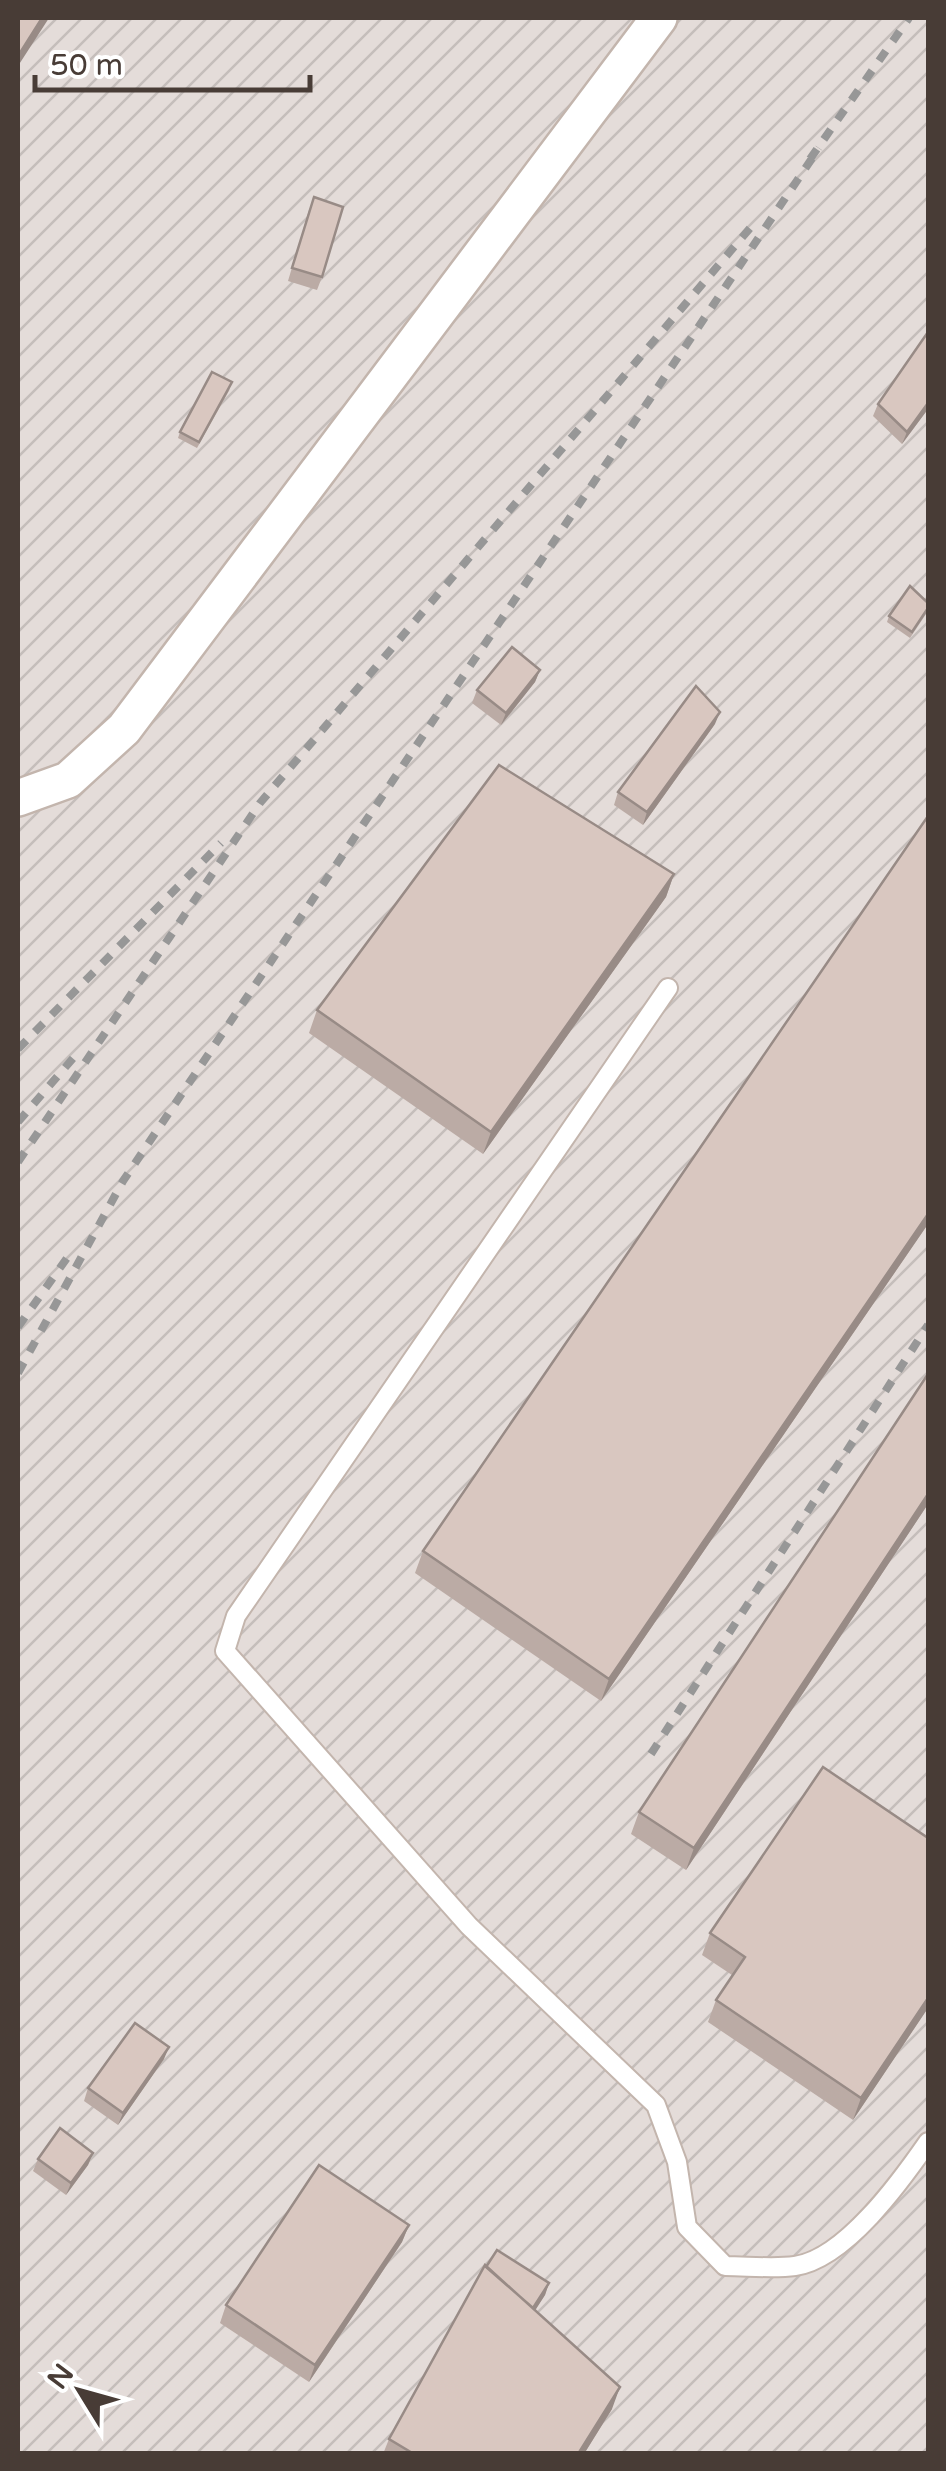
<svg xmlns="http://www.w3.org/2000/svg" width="946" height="2471" font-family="'Varela Round',sans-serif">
	<defs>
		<pattern id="industrial-furrows" width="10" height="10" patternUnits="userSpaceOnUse" patternTransform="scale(2.5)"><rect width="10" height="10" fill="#e4dcd9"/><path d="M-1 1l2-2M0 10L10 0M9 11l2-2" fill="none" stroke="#c5bebb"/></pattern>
	</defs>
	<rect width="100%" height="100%" fill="#f4ede8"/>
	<path fill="url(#industrial-furrows)" d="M 18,18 L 928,18 L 928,2453 L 18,2453 Z"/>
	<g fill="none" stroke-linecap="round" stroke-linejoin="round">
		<defs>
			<path id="service" d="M 668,988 L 236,1616 L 225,1651 L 469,1926 L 656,2105 L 677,2162 L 687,2227 L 725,2266 C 747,2266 773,2269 795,2266 C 845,2259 901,2181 928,2142"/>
			<path id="minor" d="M 18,798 L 68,780 L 124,729 L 659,18"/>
		</defs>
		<use href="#service" stroke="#c3b5ad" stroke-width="22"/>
		<use href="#minor" stroke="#c3b5ad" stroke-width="40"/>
		<use href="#service" stroke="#fff" stroke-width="18"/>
		<use href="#minor" stroke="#fff" stroke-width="35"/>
		<path stroke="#979797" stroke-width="8" stroke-dasharray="12 12" stroke-linecap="butt" d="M 810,159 L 909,18
			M 18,1049 L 221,843
			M 18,1122 L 75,1056
			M 18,1162 L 260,803 L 751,227
			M 18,1327 L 67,1258
			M 18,1373 L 123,1181 L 819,148
			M 651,1754 L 928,1325"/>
	</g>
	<path fill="#bbaba5" d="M 309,210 L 322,277 L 317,290 L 288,281 Z
		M 230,389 L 197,448 L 178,438 L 180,432 Z
		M 878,404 L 928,409 L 902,444 L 873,416 Z
		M 928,611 L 910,638 L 887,622 L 889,616 Z
		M 540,670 L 535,682 L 501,725 L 472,703 L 477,690 Z
		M 715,724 L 643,825 L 614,805 L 618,792 Z
		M 928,816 L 928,1224 L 601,1701 L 415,1573 L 423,1551 Z
		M 674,874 L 666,897 L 483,1154 L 309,1033 L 317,1010 Z
		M 928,1374 L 928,1504 L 686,1870 L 631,1834 L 639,1812 Z
		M 710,1933 L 928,2008 L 853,2120 L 708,2022 L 716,2000 L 732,1975 L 702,1955 Z
		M 164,2059 L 118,2125 L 84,2101 L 88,2088 Z
		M 93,2153 L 88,2165 L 66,2195 L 33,2171 L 38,2159 Z
		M 409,2225 L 402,2242 L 309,2382 L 220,2323 L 226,2305 Z
		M 486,2267 L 549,2283 L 545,2295 L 535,2310 L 612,2409 L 584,2454 L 383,2454 L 389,2439 Z"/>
	<path fill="#988b86" d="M 42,18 L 49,18 L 18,66 L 18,56 Z
		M 928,403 L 928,409 L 902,444 L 907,432 Z
		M 540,670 L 535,682 L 501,725 L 506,713 Z
		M 720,712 L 715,724 L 643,825 L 647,812 Z
		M 674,874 L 666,897 L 483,1154 L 491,1132 Z
		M 928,1214 L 928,1224 L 601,1701 L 609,1679 Z
		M 928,1494 L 928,1504 L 686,1870 L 694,1848 Z
		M 928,1998 L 928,2008 L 853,2120 L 861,2098 Z
		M 169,2047 L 164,2059 L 118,2125 L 123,2113 Z
		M 93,2153 L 88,2165 L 66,2195 L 71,2183 Z
		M 409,2225 L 402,2242 L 309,2382 L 315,2365 Z
		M 549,2283 L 545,2295 L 529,2320 L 533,2308 Z
		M 620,2387 L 612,2409 L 584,2454 L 578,2454 Z"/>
	<path fill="#d9c7c0" stroke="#988b86" stroke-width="2.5" d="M 18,18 L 42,18 L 18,56 Z
		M 314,197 L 343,207 L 322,277 L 292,268 Z
		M 928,332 L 928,403 L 907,432 L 878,404 Z
		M 212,372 L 232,382 L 199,442 L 180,432 Z
		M 910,586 L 928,603 L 928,608 L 912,632 L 889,616 Z
		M 512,647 L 540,670 L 506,713 L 477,690 Z
		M 696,686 L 720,712 L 647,812 L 618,792 Z
		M 499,765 L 674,874 L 491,1132 L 317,1010 Z
		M 928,816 L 928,1214 L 609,1679 L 423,1551 Z
		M 928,1374 L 928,1494 L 694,1848 L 639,1812 Z
		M 823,1767 L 928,1838 L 928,1998 L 861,2098 L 716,2000 L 745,1957 L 710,1933 Z
		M 135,2023 L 169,2047 L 123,2113 L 88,2088 Z
		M 60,2128 L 93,2153 L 71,2183 L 38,2159 Z
		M 319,2165 L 409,2225 L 315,2365 L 226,2305 Z
		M 497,2250 L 549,2283 L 533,2308 L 486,2267 Z
		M 485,2265 L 620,2387 L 578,2454 L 414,2454 L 389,2439 Z"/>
	<rect width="946" height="2471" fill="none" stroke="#483c36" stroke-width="40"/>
	<g transform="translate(80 2391) rotate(307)" stroke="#ffffff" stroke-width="8" paint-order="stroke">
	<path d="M0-8L18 38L0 25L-18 38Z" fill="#483c36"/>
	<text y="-15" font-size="28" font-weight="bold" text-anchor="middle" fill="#483c36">N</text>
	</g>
	<path d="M35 75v15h275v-15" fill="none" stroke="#483c36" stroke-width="5"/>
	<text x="50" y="75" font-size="30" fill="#483c36" stroke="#ffffff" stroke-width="8" paint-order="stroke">50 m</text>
</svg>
